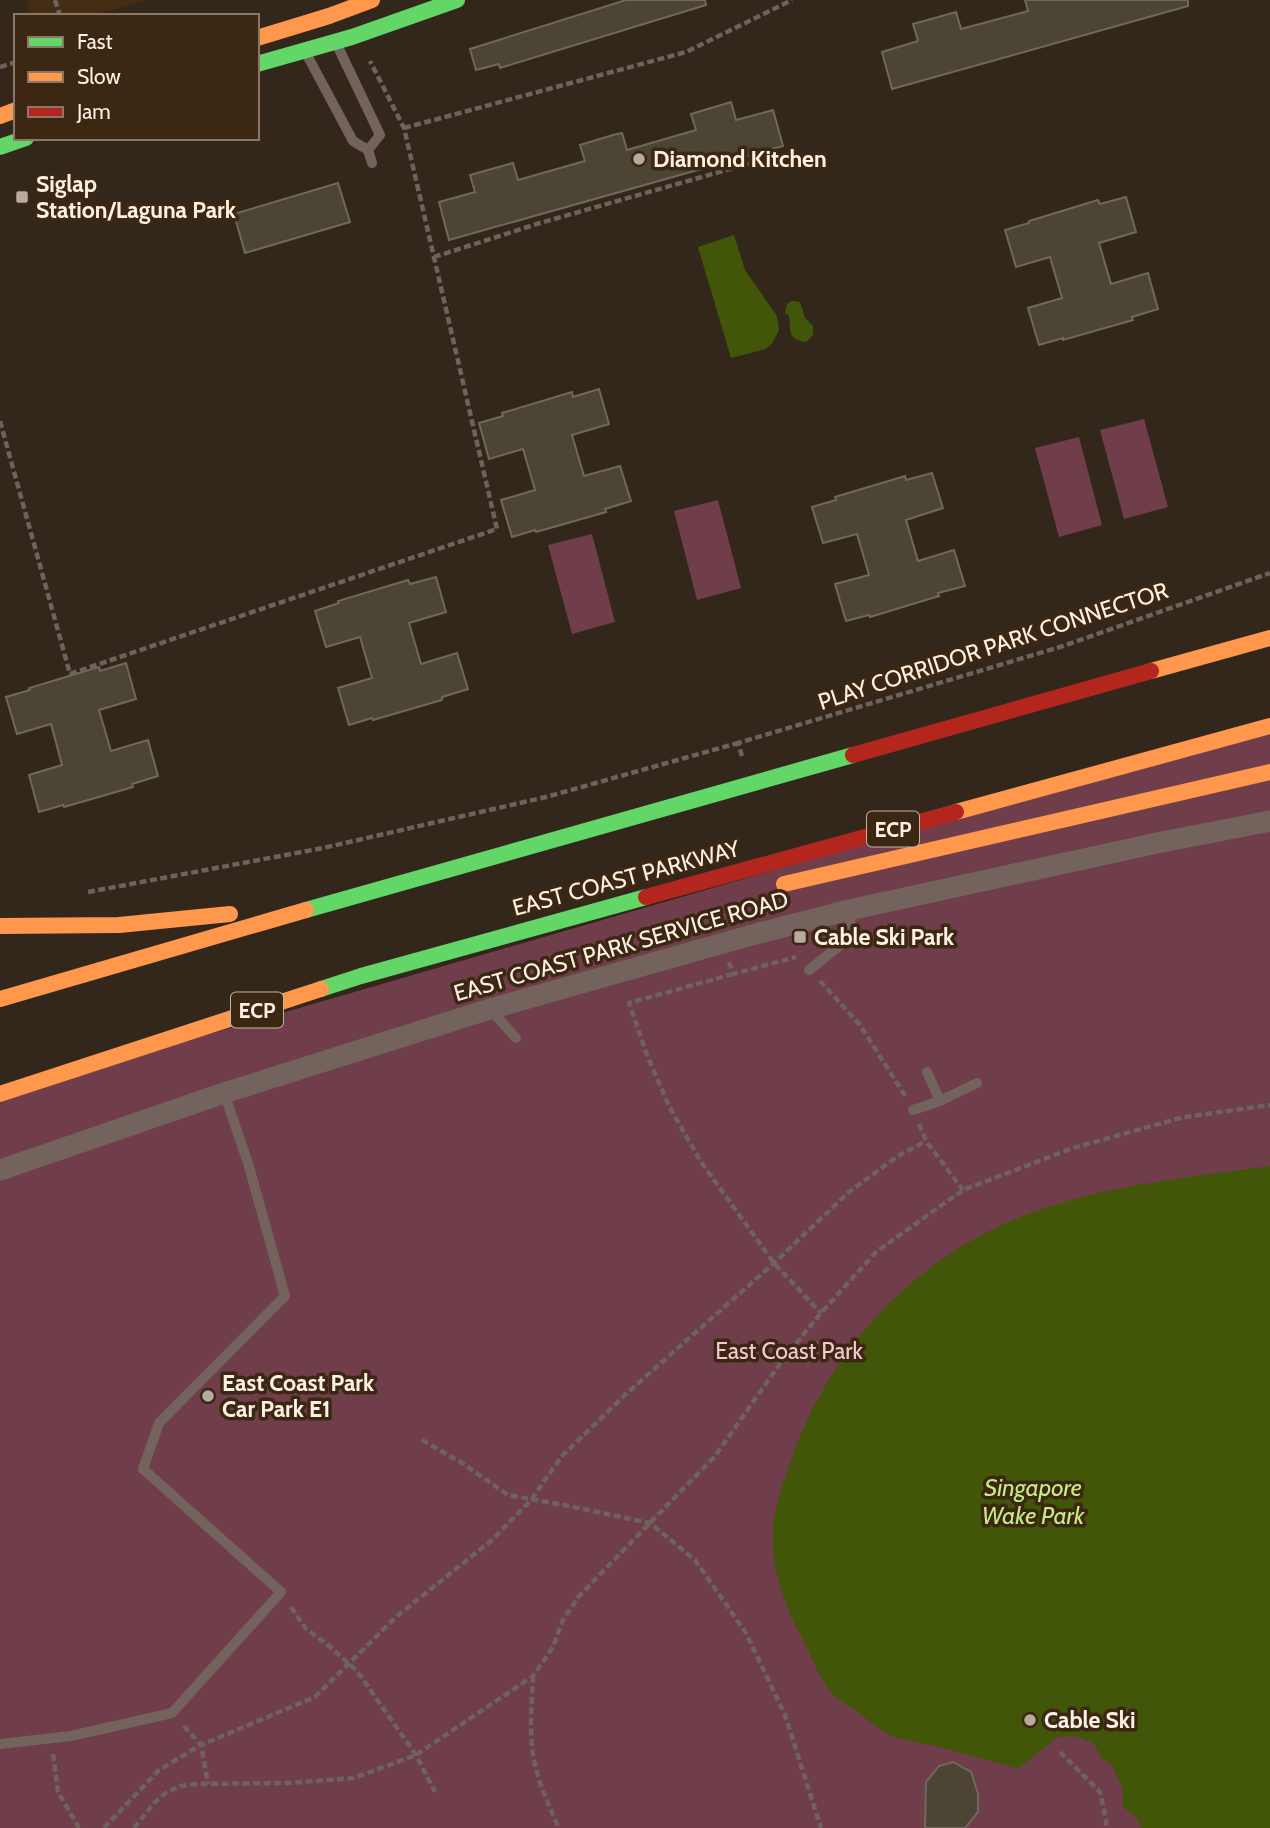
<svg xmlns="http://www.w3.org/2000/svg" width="1270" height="1828" font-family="Cabin,sans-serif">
	<rect width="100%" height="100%" fill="#33271c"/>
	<path fill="#452d15" d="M 28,0 L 145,0 L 92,16 L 29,16 Z"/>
	<path fill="#6f3e4a" d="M 1144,419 L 1168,507 L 1124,519 L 1100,430 Z
		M 1079,437 L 1102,525 L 1059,537 L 1035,448 Z
		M 718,500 L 741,588 L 697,600 L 674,511 Z
		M 592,534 L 615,622 L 572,634 L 548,545 Z
		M 1270,726 L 1270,1828 L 0,1828 L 0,1095 Z"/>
	<path fill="#425609" d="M 734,235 L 745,270 L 777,316 L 779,330 L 773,342 L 766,349 L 731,358 L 698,247 Z
		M 792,301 L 800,302 L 805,318 L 813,326 L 813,335 L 806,342 C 787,339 791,332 789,316 L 785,313 L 787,304 Z
		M 1270,1166 L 1270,1828 L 1141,1828 L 1135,1816 L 1122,1806 L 1123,1789 L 1112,1765 L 1103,1759 L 1093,1743 L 1075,1736 L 1057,1737 L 1018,1769 C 991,1761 964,1753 936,1746 C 923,1743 908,1742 895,1737 C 882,1732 871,1722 860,1714 C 853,1708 844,1705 838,1699 C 822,1686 813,1659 803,1640 C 786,1608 772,1572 773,1535 C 773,1511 782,1485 790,1463 C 821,1371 885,1291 969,1242 C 1060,1189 1168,1180 1270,1166 Z"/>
	<path fill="#4d4533" stroke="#6f685d" stroke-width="2" d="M 626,0 L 705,0 L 706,5 L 500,68 L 499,64 L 476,70 L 470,49 Z
		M 1025,0 L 1188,0 L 1188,6 L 892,89 L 882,52 L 918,41 L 913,24 L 956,12 L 961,29 L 1028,11 Z
		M 731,102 L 736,120 L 773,110 L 783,146 L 449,240 L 439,202 L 475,192 L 470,175 L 513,163 L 518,180 L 585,161 L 580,145 L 613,135 L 622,133 L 627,150 L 696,130 L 691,114 Z
		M 338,183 L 350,222 L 245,253 L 234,214 Z
		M 1126,197 L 1136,232 L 1099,243 L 1111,284 L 1148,273 L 1158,309 L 1132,317 L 1133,320 L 1063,340 L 1063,338 L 1039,345 L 1028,308 L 1062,298 L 1050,257 L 1016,267 L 1005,230 L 1029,223 L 1029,221 L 1098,200 L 1100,204 Z
		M 599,389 L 609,424 L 572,435 L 584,476 L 620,466 L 631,501 L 605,509 L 606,512 L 536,532 L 535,530 L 512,537 L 501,500 L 535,490 L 523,449 L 489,459 L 479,423 L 503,416 L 502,413 L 572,392 L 573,397 Z
		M 932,473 L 943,508 L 906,520 L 918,561 L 954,550 L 965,586 L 938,593 L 939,596 L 870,617 L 869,615 L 846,621 L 835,584 L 869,575 L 857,534 L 823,543 L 812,507 L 836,500 L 835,497 L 905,476 L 906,480 Z
		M 436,577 L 446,612 L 409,623 L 421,664 L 457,653 L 468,689 L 442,697 L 442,700 L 373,720 L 372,718 L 349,725 L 338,688 L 372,678 L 360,637 L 326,647 L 315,611 L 339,603 L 338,601 L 408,580 L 410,584 Z
		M 126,663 L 136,699 L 99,710 L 111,751 L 148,740 L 158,776 L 132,784 L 133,787 L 64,807 L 63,805 L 39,812 L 29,775 L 62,765 L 51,724 L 17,734 L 6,697 L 30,690 L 29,688 L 99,667 L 100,671 Z
		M 953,1762 L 971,1772 L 978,1794 L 978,1812 L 965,1828 L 925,1828 L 926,1782 L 939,1766 Z"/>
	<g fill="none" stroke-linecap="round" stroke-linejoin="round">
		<path stroke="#6f625b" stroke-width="4.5" stroke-dasharray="7 3.5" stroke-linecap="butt" d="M 55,0 L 60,16
			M 0,67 L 16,62
			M 404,128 L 686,52 L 792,0
			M 434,257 L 540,223 L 779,155
			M 0,421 L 70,674 L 497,529 L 404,128 L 370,61
			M 742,756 L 738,743 L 1063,646 L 1270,573
			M 88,892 L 323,848 L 546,797 L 738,743
			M 729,962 L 733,974 L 796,957
			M 733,974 L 629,1003 L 647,1055 L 669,1106 L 701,1162 L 774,1263 L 821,1313
			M 820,981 L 860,1025 L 906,1097
			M 919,1124 L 926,1141 L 963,1190
			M 422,1440 L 462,1463 L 508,1495 L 569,1506 L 650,1523 L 695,1560 L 746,1633 L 785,1715 L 821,1828
			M 291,1607 L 306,1629 L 327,1644 L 357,1671 L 416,1755 L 435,1792
			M 533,1676 C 532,1702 529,1729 533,1754 C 537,1780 548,1804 559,1828
			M 184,1726 L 201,1745 L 208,1784
			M 1060,1752 L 1100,1792 L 1106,1819 L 1106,1828
			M 53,1754 L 58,1792 L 79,1828
			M 104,1828 L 159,1770 L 201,1745 L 315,1697 L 397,1616 L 491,1541 L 531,1500 L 561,1457 L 626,1394 L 774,1263 L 849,1192 L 898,1156 L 926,1141
			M 134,1828 L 155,1802 L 167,1792 L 181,1786 L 196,1784 L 288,1783 L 354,1778 L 416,1755 L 533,1676 L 553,1647 L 563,1620 L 579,1596 L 715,1456 L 784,1358 L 821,1313 L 876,1252 L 963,1190 L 1073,1148 L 1184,1117 L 1270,1105"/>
		<path stroke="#74625c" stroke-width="10" d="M 338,47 L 380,135 L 368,150
			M 307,55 L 353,141 L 368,150 L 372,163
			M 809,970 L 848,939 L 851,929 L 849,910
			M 490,1009 L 516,1038
			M 927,1072 L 940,1101
			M 913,1110 L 940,1101 L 977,1083
			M 0,1744 L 71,1736 L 172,1713 L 281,1592 L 143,1469 L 159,1423 L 285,1296 L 248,1163 L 224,1093"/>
		<path stroke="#74625c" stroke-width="21" d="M 0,1170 L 224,1093 L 490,1009 L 748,936 L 849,910 L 1157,843 L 1270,821"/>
		<path stroke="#63d668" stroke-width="16" d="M 257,64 L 352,37 L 457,0
			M 0,147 L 26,138
			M 306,910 L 853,755
			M 321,989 L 361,976 L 646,897"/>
		<path stroke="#ff974d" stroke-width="16" d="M 257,38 L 329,16 L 372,0
			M 0,116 L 16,110
			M 1151,671 L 1270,638
			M 956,812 L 1270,726
			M 784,884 L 1270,772
			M 0,926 L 119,925 L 230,914
			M 0,999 L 306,910
			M 0,1094 L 321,989"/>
		<path stroke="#b3261e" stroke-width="16" d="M 853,755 L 1151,671
			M 646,897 L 956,812"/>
	</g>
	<g fill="#b7aa9e" stroke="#3c2713" stroke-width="2.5">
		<circle cx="639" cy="159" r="7"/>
		<rect x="15" y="190" width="14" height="14" rx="3.5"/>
		<rect x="793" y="930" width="14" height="14" rx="3.5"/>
		<circle cx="208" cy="1396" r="7"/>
		<circle cx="1030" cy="1720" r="7"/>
	</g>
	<g text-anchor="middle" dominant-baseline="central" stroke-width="7" stroke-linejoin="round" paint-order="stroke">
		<g fill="#3c2713" stroke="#c4b4a5" stroke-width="2">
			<rect x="867" y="811.5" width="52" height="35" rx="5"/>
			<rect x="231" y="992.5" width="52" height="35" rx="5"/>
		</g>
		<g font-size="21" font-weight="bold" fill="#fef0e4">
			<text x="893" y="829">ECP</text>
			<text x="257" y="1010">ECP</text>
		</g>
		<g font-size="23" font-weight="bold" fill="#fef0e4" stroke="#3c2713" text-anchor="start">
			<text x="653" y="159">Diamond Kitchen</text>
			<text x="36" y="184">Siglap<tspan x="36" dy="26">Station/Laguna Park</tspan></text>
			<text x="814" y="937">Cable Ski Park</text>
			<text x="222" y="1383">East Coast Park<tspan x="222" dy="26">Car Park E1</tspan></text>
			<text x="1044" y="1720">Cable Ski</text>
		</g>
		<g font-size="23" fill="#fef0e4" stroke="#3c2713">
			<text transform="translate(993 646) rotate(-18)">PLAY CORRIDOR PARK CONNECTOR</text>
			<text transform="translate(626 878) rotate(-15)">EAST COAST PARKWAY</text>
			<text transform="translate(621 946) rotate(-16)">EAST COAST PARK SERVICE ROAD</text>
		</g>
		<g font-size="23" fill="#f6c8d3" stroke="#3c2713">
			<text x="789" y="1351">East Coast Park</text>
		</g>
		<g font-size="24" font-style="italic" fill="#c6ec85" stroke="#3c2713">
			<text x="1033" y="1487">Singapore<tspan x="1033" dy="28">Wake Park</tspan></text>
		</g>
	</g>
	<rect x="14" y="14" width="245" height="126" fill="#3c2713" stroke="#8a7767" stroke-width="2"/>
	<rect x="28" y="37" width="35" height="10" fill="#63d668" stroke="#8a7767" stroke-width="2"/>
	<text x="77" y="49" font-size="21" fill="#fef0e4">Fast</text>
	<rect x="28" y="72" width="35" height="10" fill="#ff974d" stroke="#8a7767" stroke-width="2"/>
	<text x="77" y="84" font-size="21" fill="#fef0e4">Slow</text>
	<rect x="28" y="107" width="35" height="10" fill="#b3261e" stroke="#8a7767" stroke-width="2"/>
	<text x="77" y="119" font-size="21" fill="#fef0e4">Jam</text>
</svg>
